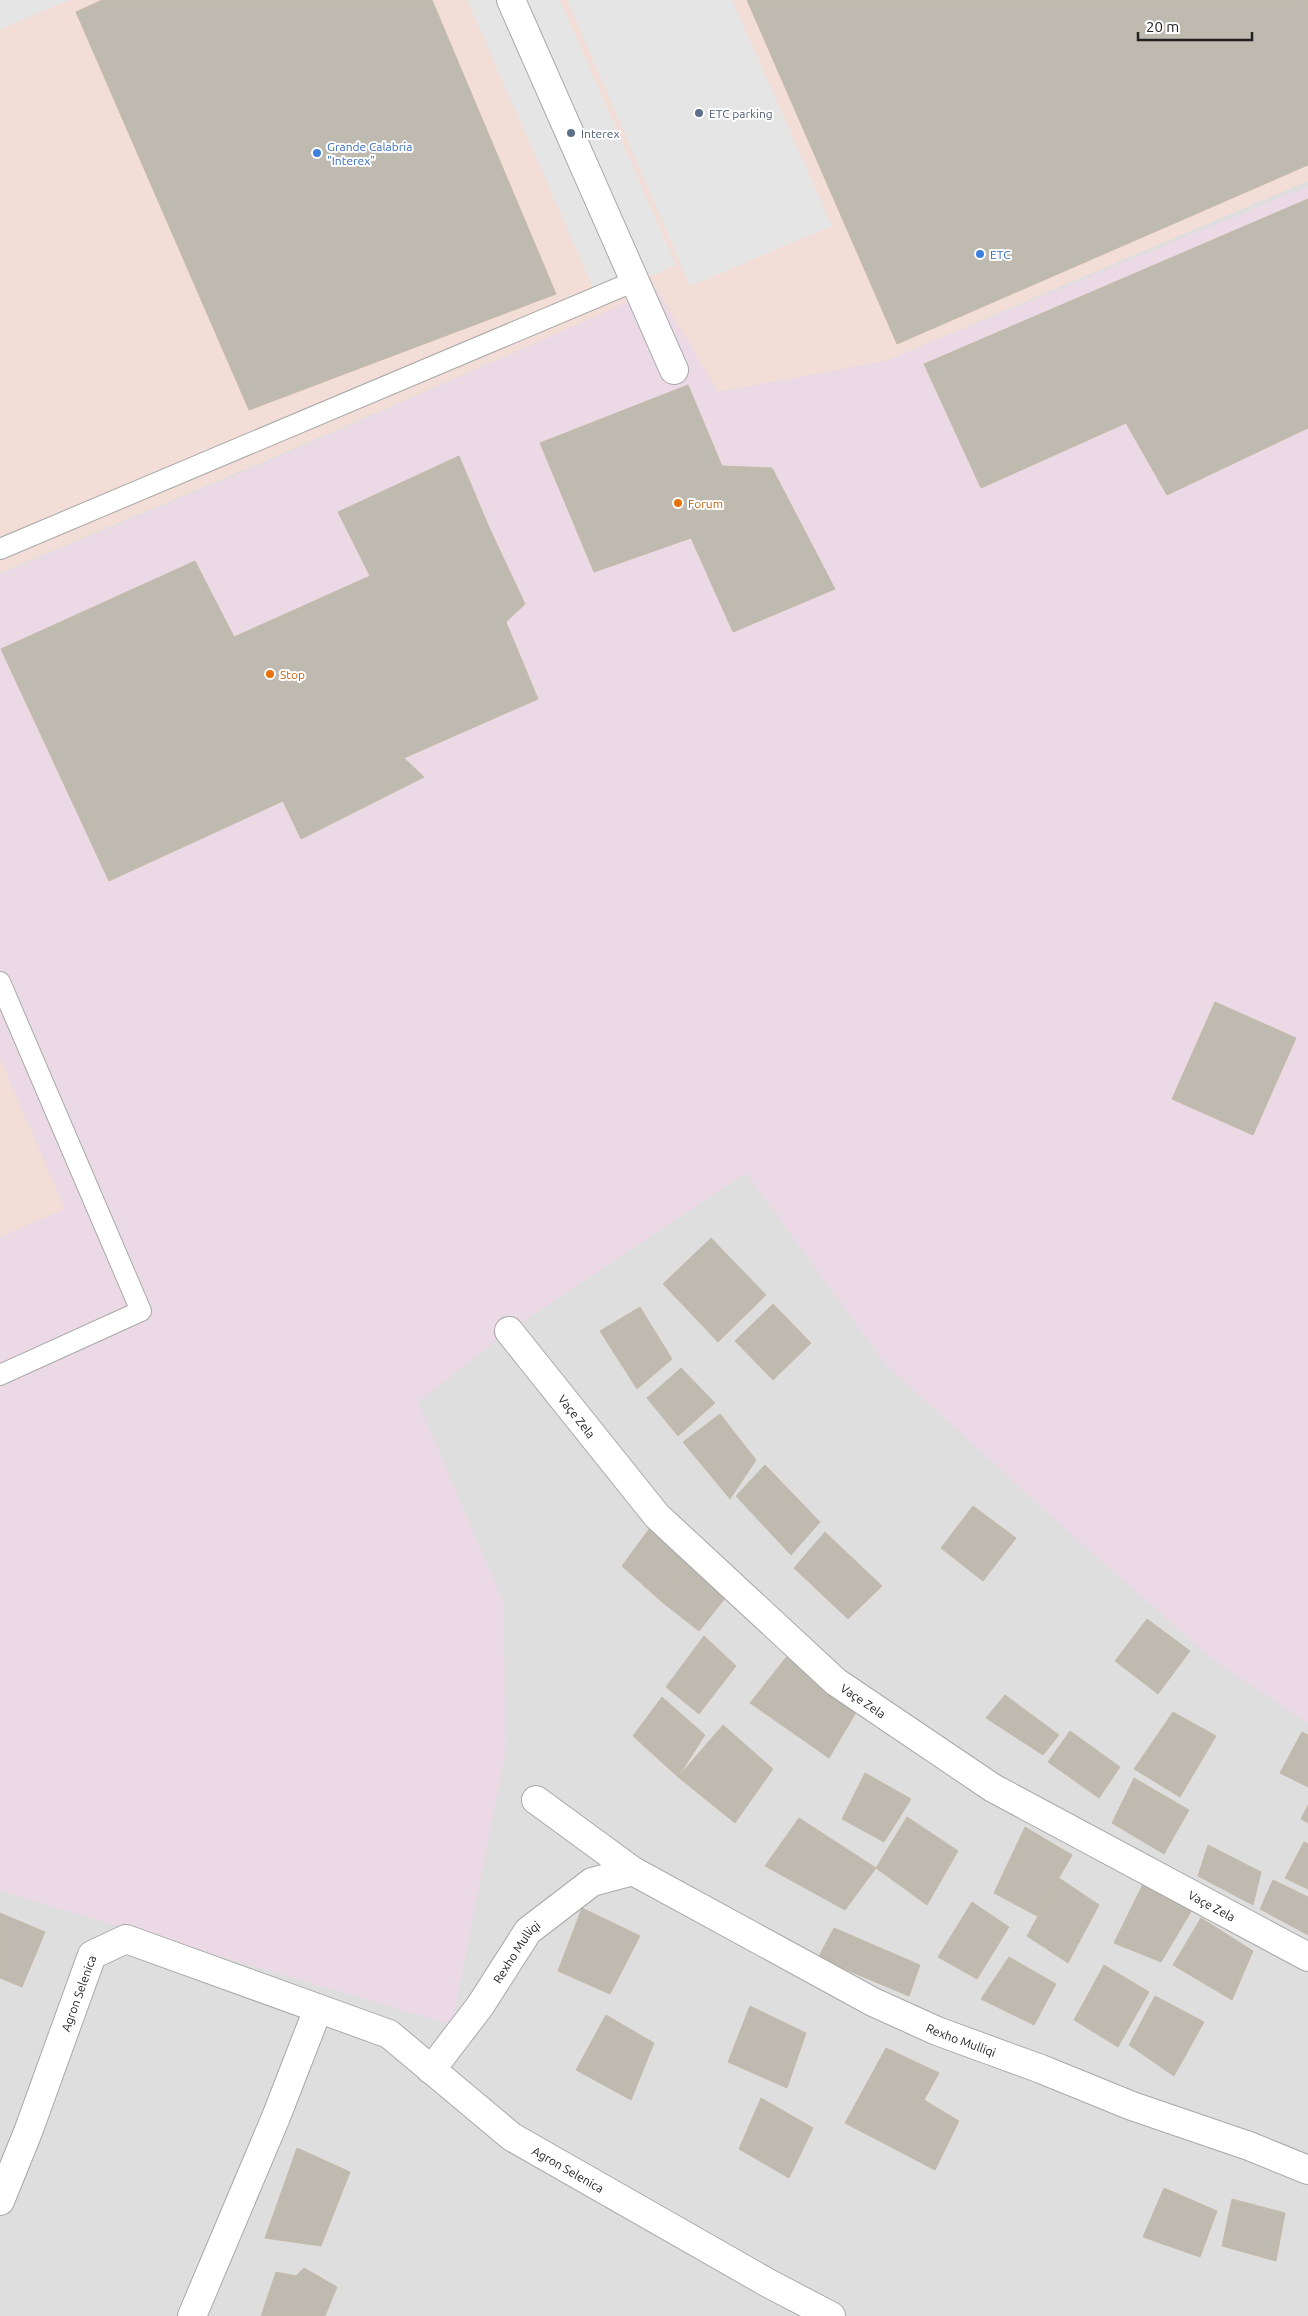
<svg xmlns="http://www.w3.org/2000/svg" width="1308" height="2316" font-family="Ubuntu,sans-serif">
	<rect width="100%" height="100%" fill="#f2f0e8"/>
	<path fill="#dfdede" d="M 0,0 L 1308,0 L 1308,2316 L 0,2316 Z"/>
	<path fill="#f3ddd7" d="M 0,0 L 1308,0 L 1308,181 L 886,361 L 718,392 L 657,290 L 284,453 L 0,573 Z
		M 0,1058 L 65,1209 L 0,1237 Z"/>
	<path fill="#ebd9e5" d="M 1308,186 L 1308,1723 L 1212,1659 L 1062,1526 L 885,1364 L 746,1173 L 509,1331 L 418,1402 L 503,1602 L 506,1749 L 452,2025 L 0,1891 L 0,1237 L 65,1209 L 0,1058 L 0,574 L 286,454 L 657,289 L 718,392 L 886,361 Z"/>
	<path fill="#e5e5e5" d="M 0,0 L 70,0 L 0,29 Z
		M 467,0 L 560,0 L 676,265 L 598,299 Z
		M 567,0 L 732,0 L 832,226 L 690,286 Z"/>
	<path fill="#bfbab0" stroke="#c5baa9" d="M 102,0 L 432,0 L 556,294 L 249,410 L 76,12 Z
		M 747,0 L 1308,0 L 1308,165 L 897,344 Z
		M 1308,199 L 1308,428 L 1167,495 L 1126,423 L 981,488 L 924,364 Z
		M 688,385 L 722,466 L 772,468 L 835,589 L 733,632 L 691,538 L 594,572 L 540,443 Z
		M 459,456 L 488,525 L 525,604 L 506,622 L 538,699 L 404,758 L 424,777 L 301,839 L 283,801 L 109,881 L 1,649 L 195,561 L 234,637 L 370,576 L 338,512 Z
		M 1215,1002 L 1296,1038 L 1253,1135 L 1172,1099 Z
		M 711,1238 L 766,1295 L 718,1342 L 663,1284 Z
		M 773,1304 L 811,1343 L 773,1380 L 735,1341 Z
		M 640,1307 L 672,1359 L 637,1389 L 600,1331 Z
		M 681,1368 L 715,1403 L 678,1436 L 647,1398 Z
		M 720,1414 L 756,1460 L 730,1499 L 683,1442 Z
		M 765,1465 L 820,1522 L 791,1555 L 736,1496 Z
		M 973,1506 L 1016,1538 L 983,1581 L 941,1548 Z
		M 652,1525 L 690,1560 L 662,1602 L 622,1566 Z
		M 825,1532 L 882,1586 L 848,1619 L 794,1568 Z
		M 690,1560 L 726,1597 L 699,1631 L 662,1602 Z
		M 1147,1619 L 1190,1651 L 1158,1694 L 1115,1661 Z
		M 704,1636 L 736,1666 L 699,1714 L 666,1687 Z
		M 788,1655 L 858,1709 L 829,1758 L 750,1703 Z
		M 1005,1695 L 1059,1735 L 1043,1755 L 986,1718 Z
		M 662,1697 L 705,1735 L 678,1777 L 633,1736 Z
		M 1173,1712 L 1216,1736 L 1180,1797 L 1134,1769 Z
		M 723,1725 L 773,1769 L 735,1823 L 678,1777 Z
		M 1070,1731 L 1120,1767 L 1099,1798 L 1048,1762 Z
		M 1302,1732 L 1308,1735 L 1308,1787 L 1280,1773 Z
		M 865,1773 L 911,1799 L 884,1842 L 842,1819 Z
		M 1134,1778 L 1189,1810 L 1164,1854 L 1112,1823 Z
		M 1308,1805 L 1308,1823 L 1301,1819 Z
		M 907,1817 L 958,1851 L 927,1905 L 876,1868 Z
		M 799,1818 L 876,1868 L 845,1910 L 765,1866 Z
		M 1025,1827 L 1072,1855 L 1037,1916 L 994,1893 Z
		M 1304,1842 L 1308,1844 L 1308,1889 L 1285,1878 Z
		M 1208,1845 L 1261,1872 L 1253,1905 L 1198,1876 Z
		M 1059,1878 L 1099,1905 L 1068,1963 L 1027,1936 Z
		M 1273,1880 L 1308,1897 L 1308,1935 L 1260,1909 Z
		M 1144,1882 L 1192,1910 L 1161,1962 L 1114,1943 Z
		M 972,1902 L 1009,1927 L 977,1979 L 938,1957 Z
		M 582,1908 L 640,1936 L 610,1994 L 558,1971 Z
		M 0,1913 L 45,1932 L 22,1987 L 0,1978 Z
		M 1201,1918 L 1253,1951 L 1232,2000 L 1173,1965 Z
		M 834,1928 L 920,1965 L 909,1996 L 818,1958 Z
		M 1009,1957 L 1056,1984 L 1034,2025 L 981,1999 Z
		M 1104,1965 L 1149,1992 L 1118,2047 L 1074,2020 Z
		M 1155,1996 L 1204,2022 L 1174,2076 L 1129,2045 Z
		M 750,2006 L 806,2033 L 787,2088 L 728,2062 Z
		M 606,2015 L 654,2043 L 631,2100 L 576,2070 Z
		M 886,2048 L 939,2073 L 924,2100 L 959,2121 L 935,2170 L 845,2123 Z
		M 761,2098 L 813,2128 L 789,2178 L 739,2149 Z
		M 297,2148 L 350,2172 L 321,2246 L 265,2238 Z
		M 1164,2188 L 1217,2211 L 1200,2257 L 1143,2237 Z
		M 1232,2199 L 1285,2213 L 1276,2261 L 1222,2246 Z
		M 304,2268 L 337,2287 L 325,2316 L 261,2316 L 276,2272 L 296,2276 Z"/>
	<g fill="none" stroke-linecap="round" stroke-linejoin="round">
		<defs>
			<path id="service" d="M 0,549 L 635,281
				M 0,982 L 141,1311 L 0,1375"/>
			<g id="minor">
				<path d="M 511,0 L 674,370"/>
				<path id="s1" d="M 509,1331 L 657,1516 L 836,1682 L 993,1788 L 1308,1957"/>
				<path d="M 536,1800 L 633,1871"/>
				<path id="s2" d="M 431,2070 L 480,2006 L 528,1931 L 592,1882 L 633,1871 L 873,2002 L 937,2031 L 1041,2069 L 1132,2106 L 1249,2146 L 1308,2170"/>
				<path id="s3" d="M 0,2201 L 28,2132 L 92,1955 L 126,1939 L 389,2034 L 512,2137 L 768,2283 L 831,2316"/>
				<path d="M 192,2316 L 276,2117 L 318,2009"/>
			</g>
		</defs>
		<use href="#service" stroke="#a8a8a8" stroke-width="22"/>
		<use href="#minor" stroke="#a8a8a8" stroke-width="30"/>
		<use href="#service" stroke="#fff" stroke-width="20"/>
		<use href="#minor" stroke="#fff" stroke-width="28"/>
	</g>
	<g fill="#5c6f8a" stroke="#fff" stroke-width="2">
		<circle cx="699" cy="113" r="5"/>
		<circle cx="571" cy="133" r="5"/>
	</g>
	<g fill="#3f7fe0" stroke="#fff" stroke-width="2">
		<circle cx="317" cy="153" r="5"/>
		<circle cx="980" cy="254" r="5"/>
	</g>
	<g fill="#e8710a" stroke="#fff" stroke-width="2">
		<circle cx="678" cy="503" r="5"/>
		<circle cx="270" cy="674" r="5"/>
	</g>
	<g text-anchor="middle" dominant-baseline="central" stroke-width="4" stroke-linejoin="round" paint-order="stroke">
		<g font-size="12" fill="#4e5e75" stroke="#fff" text-anchor="start">
			<text x="709" y="113">ETC parking</text>
			<text x="581" y="133">Interex</text>
		</g>
		<g font-size="12" fill="#366cbe" stroke="#fff" text-anchor="start">
			<text x="327" y="146">Grande Calabria<tspan x="327" dy="14">"Interex"</tspan></text>
			<text x="990" y="254">ETC</text>
		</g>
		<g font-size="12" fill="#c56008" stroke="#fff" text-anchor="start">
			<text x="688" y="503">Forum</text>
			<text x="280" y="674">Stop</text>
		</g>
		<g font-size="12" fill="#212121" stroke="#fff">
			<text stroke="none"><textPath href="#s1" startOffset="109">Vaçe Zela</textPath></text>
			<text stroke="none"><textPath href="#s1" startOffset="514">Vaçe Zela</textPath></text>
			<text stroke="none"><textPath href="#s1" startOffset="919">Vaçe Zela</textPath></text>
			<text stroke="none"><textPath href="#s2" startOffset="146">Rexho Mulliqi</textPath></text>
			<text stroke="none"><textPath href="#s3" startOffset="222">Agron Selenica</textPath></text>
			<text stroke="none"><textPath href="#s2" startOffset="662">Rexho Mulliqi</textPath></text>
			<text stroke="none"><textPath href="#s3" startOffset="805">Agron Selenica</textPath></text>
		</g>
	</g>
	<path d="M1138 32v8h114v-8" fill="none" stroke="#212121" stroke-width="2.5"/>
	<text x="1146" y="32" font-size="15" fill="#212121" stroke="#ffffff" stroke-width="4" paint-order="stroke">20 m</text>
</svg>
